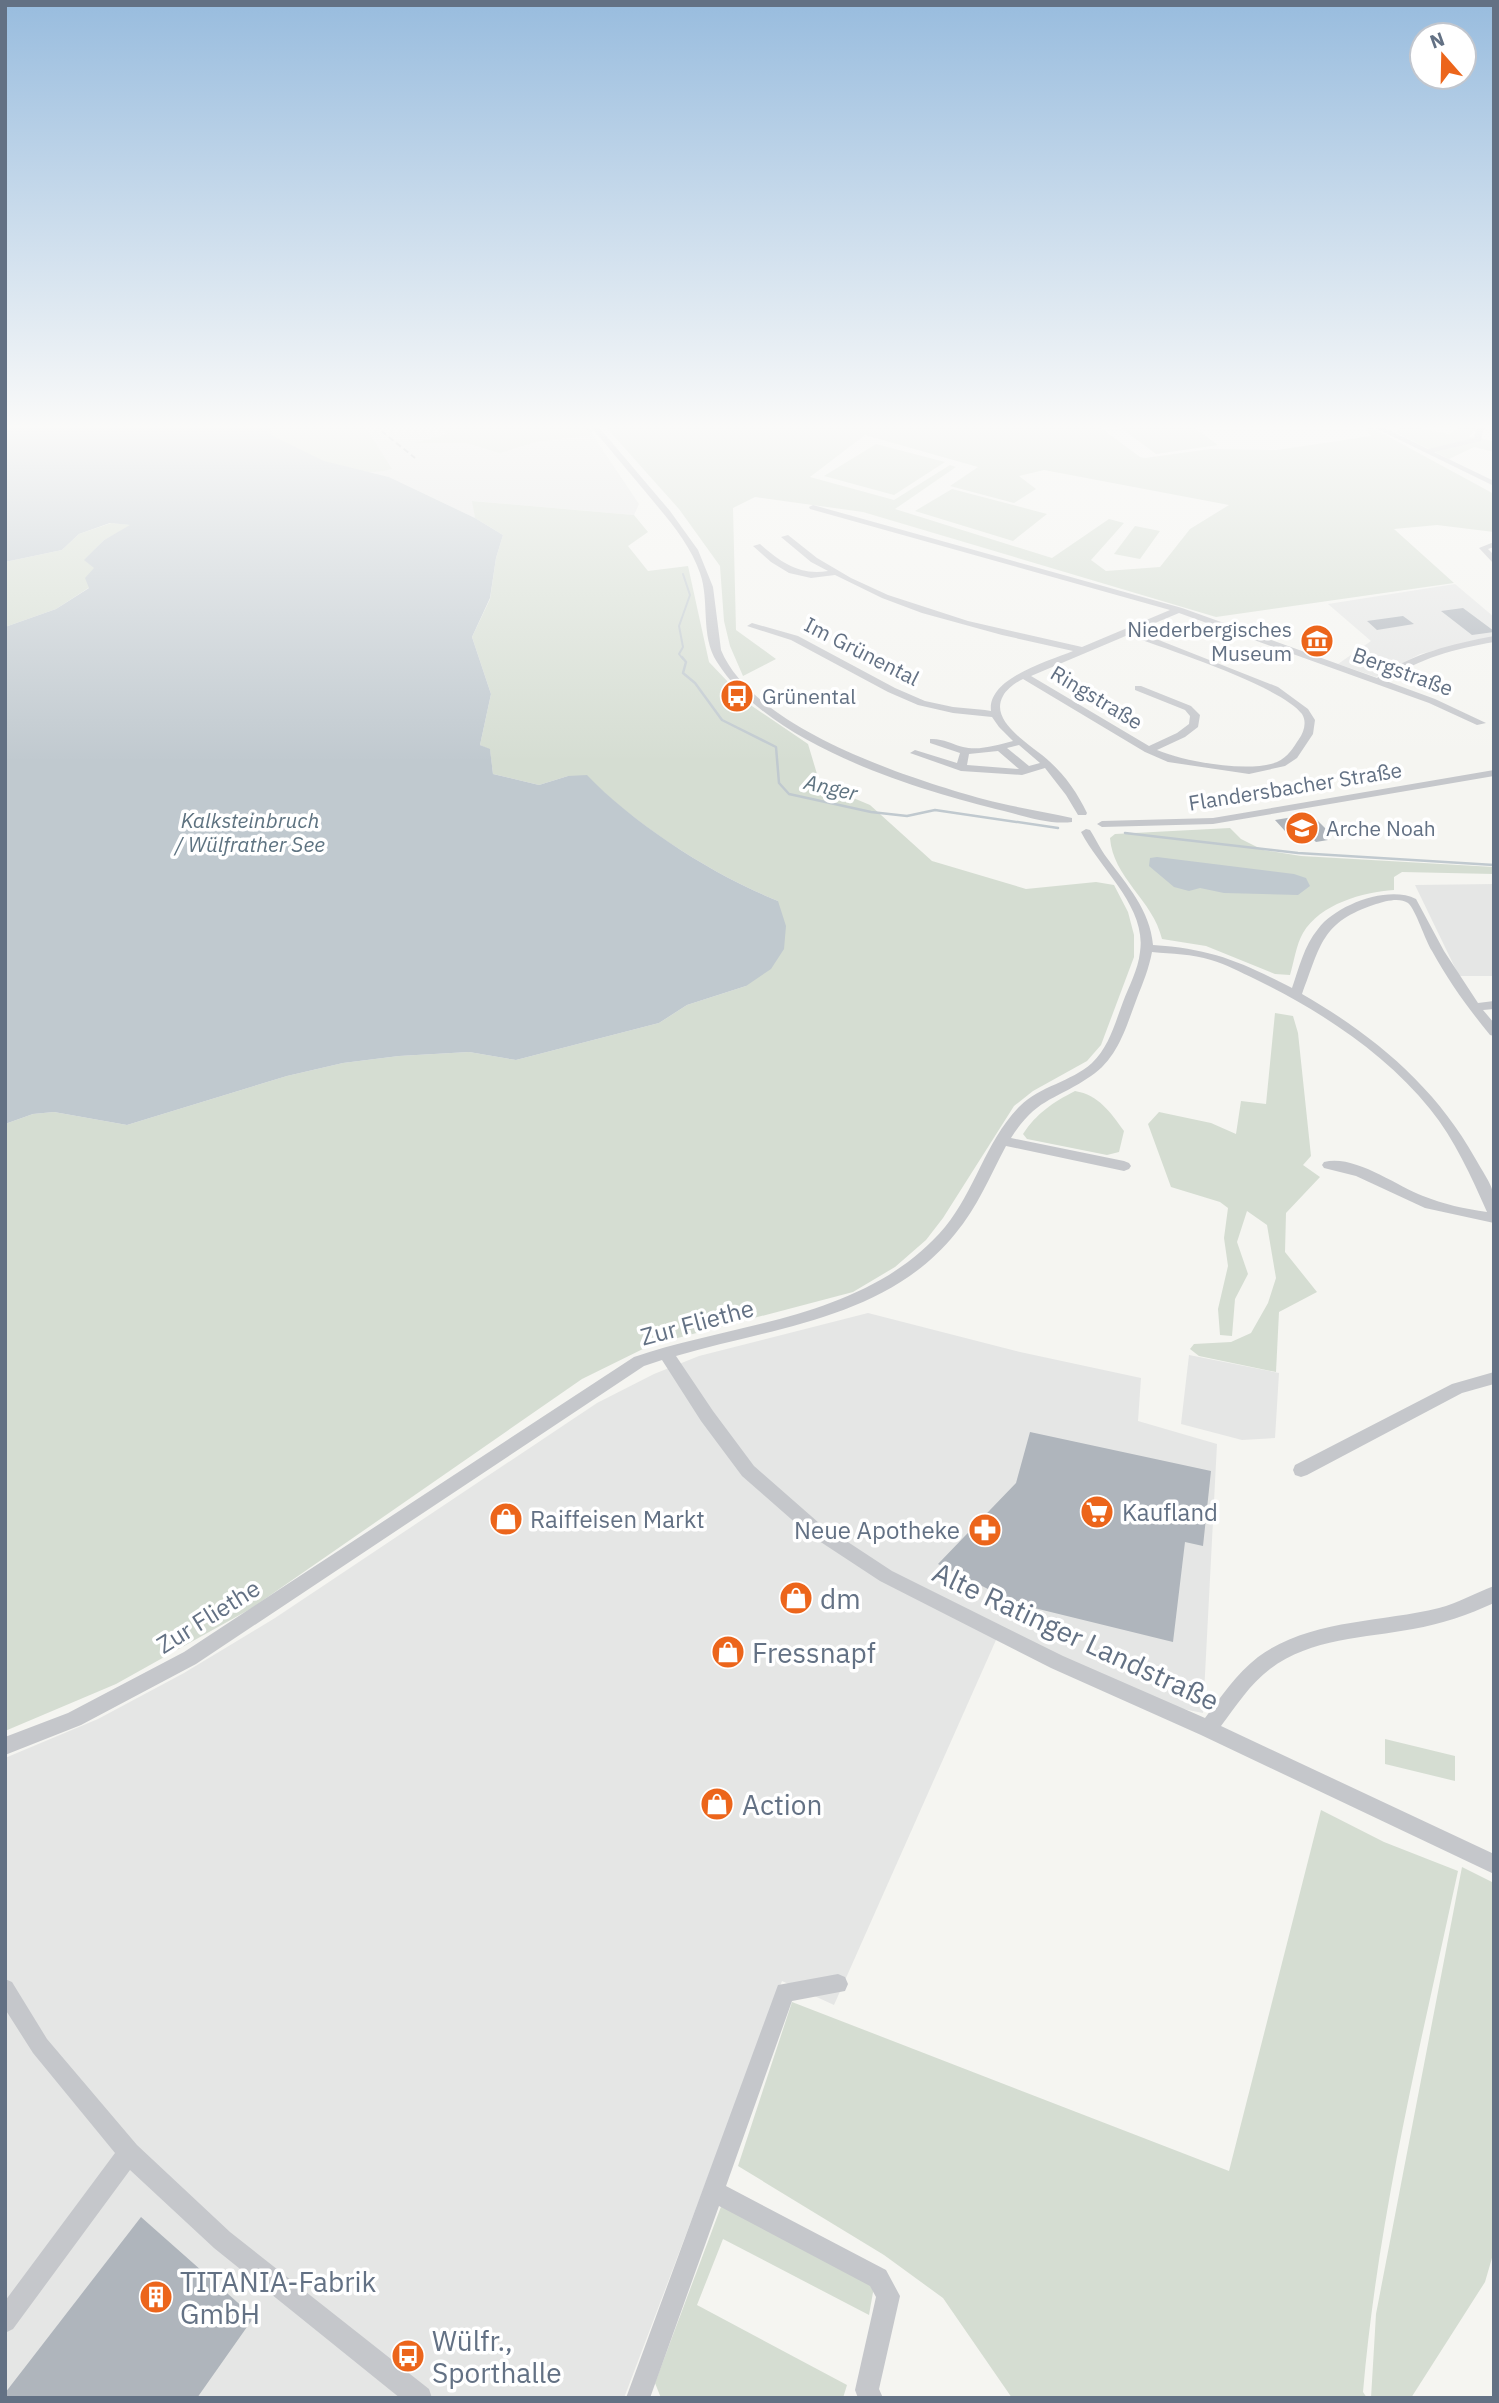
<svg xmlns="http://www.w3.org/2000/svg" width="1499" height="2403" font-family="'IBM Plex Sans',sans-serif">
	<rect width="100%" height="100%" fill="#f5f5f1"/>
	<path fill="#e5e6e5" d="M 271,425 L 586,425 L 639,504 L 634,515 L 473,501 L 475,518 L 389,477 L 324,461 Z
		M 1455,584 L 1494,617 L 1494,637 L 1420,654 L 1376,677 L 1338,664 L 1371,641 L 1328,604 Z
		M 1494,884 L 1494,976 L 1459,976 L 1415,885 Z
		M 868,1313 L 1020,1352 L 1141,1378 L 1138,1421 L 1217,1444 L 1203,1713 L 1173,1707 L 1000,1631 L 834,2005 L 782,1981 L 624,2398 L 5,2398 L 5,1758 L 98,1719 L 184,1673 L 275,1618 L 597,1403 L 654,1374 L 699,1356 Z
		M 1189,1355 L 1279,1373 L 1275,1438 L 1242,1440 L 1181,1424 Z"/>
	<path fill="#d5ddd2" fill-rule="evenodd" d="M 271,425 L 364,425 L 392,469 C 351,481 306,453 270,435 Z
		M 435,425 L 587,425 L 590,435 L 536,442 L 500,453 L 466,443 L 414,443 L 448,434 Z
		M 604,425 L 1097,425 L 1140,457 L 1145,458 L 1210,449 L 1277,450 L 1371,436 L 1365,427 L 1369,426 L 1494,494 L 1494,532 L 1437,525 L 1394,529 L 1454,583 L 1216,617 L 863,512 L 755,497 L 733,508 L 736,630 L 776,659 L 743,676 L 730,646 L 724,621 L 720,566 L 679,509 ZM 865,435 L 978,467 L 950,486 L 1014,503 L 1036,489 L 1019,476 L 1044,470 L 1229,505 L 1190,529 L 1160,567 L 1106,571 L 1091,560 L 1124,523 L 1109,519 L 1052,558 L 895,509 L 956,467 L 950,465 L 894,500 L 810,477 Z
		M 1117,425 L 1190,425 L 1218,445 L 1156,454 Z
		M 1405,425 L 1449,434 L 1462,425 L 1479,425 L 1469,437 L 1494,441 L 1494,452 L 1474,447 L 1449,459 L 1395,432 Z
		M 876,444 L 945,462 L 894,495 L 824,476 Z
		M 952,489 L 1047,514 L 1013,541 L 915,511 Z
		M 472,501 L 634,515 L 648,532 L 628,546 L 648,571 L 688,566 L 709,662 L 749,704 L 808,744 L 820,784 L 870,805 L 932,861 L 1026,889 L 1096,882 L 1114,885 L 1128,912 L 1134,935 L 1134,957 L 1101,1045 L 1087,1061 L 1033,1091 L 1014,1106 L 943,1218 L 926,1240 L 895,1267 L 853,1292 L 651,1345 L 582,1379 L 252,1608 L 116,1684 L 5,1731 L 5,1124 L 33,1114 L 54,1112 L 127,1125 L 287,1076 L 343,1063 L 399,1056 L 469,1052 L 516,1060 L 659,1023 L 687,1005 L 746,986 L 778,901 C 713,875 635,825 587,776 L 568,776 L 539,785 L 493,774 L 490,750 L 480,745 L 491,694 L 472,637 L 490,599 L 496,558 L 503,535 L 475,518 Z
		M 111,523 L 132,525 L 104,540 L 85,560 L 95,568 L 90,587 L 56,609 L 5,627 L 5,562 L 62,550 L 79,534 Z
		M 1135,526 L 1160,531 L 1140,559 L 1114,554 Z
		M 1230,828 L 1241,839 L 1263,850 L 1301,856 L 1494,867 L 1494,874 L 1402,872 L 1394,877 L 1394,890 C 1363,892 1320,904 1303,933 C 1296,945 1294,962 1290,975 L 1275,974 L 1206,946 L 1162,939 C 1153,900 1113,878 1110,838 L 1115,834 Z
		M 1275,1013 L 1293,1016 L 1298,1033 L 1311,1156 L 1303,1165 L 1320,1177 L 1286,1213 L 1285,1252 L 1317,1292 L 1279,1312 L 1276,1372 L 1199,1356 L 1190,1349 L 1194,1344 L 1231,1342 L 1251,1333 L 1268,1303 L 1276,1278 L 1267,1225 L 1247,1211 L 1237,1242 L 1248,1274 L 1235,1299 L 1232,1336 L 1220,1335 L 1218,1309 L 1228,1266 L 1224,1238 L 1228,1208 L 1220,1202 L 1171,1187 L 1148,1124 L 1159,1112 L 1211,1123 L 1236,1134 L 1241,1101 L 1266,1104 Z
		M 1075,1091 C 1099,1095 1110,1112 1124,1131 L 1119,1152 L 1107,1155 L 1027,1139 L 1023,1134 C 1037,1113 1052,1103 1075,1091 Z
		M 1385,1739 L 1455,1756 L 1455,1781 L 1385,1764 Z
		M 1321,1810 L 1384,1842 L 1458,1871 C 1421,2043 1378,2216 1363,2392 L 1367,2398 L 1012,2398 L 943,2298 L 884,2255 L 738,2166 L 792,2002 L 1229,2171 Z
		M 1462,1867 L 1494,1883 L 1494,2251 L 1485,2282 L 1411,2398 L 1371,2398 L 1376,2314 Z
		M 722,2204 L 875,2281 L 869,2315 L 723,2239 L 697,2305 L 847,2385 L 843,2398 L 661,2398 L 655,2383 Z"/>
	<path fill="#c0c9cf" d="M 31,425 L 271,425 L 271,435 L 324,461 L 389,477 L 475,518 L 503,535 L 496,558 L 490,598 L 472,637 L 491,694 L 480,745 L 490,749 L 493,774 L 539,785 L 568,776 L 587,775 C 635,825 713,875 778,901 L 786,926 L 784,949 L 771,969 L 746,986 L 687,1005 L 659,1023 L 516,1060 L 469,1052 L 399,1056 L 343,1063 L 287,1076 L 127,1125 L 54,1112 L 33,1114 L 5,1124 L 5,627 L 56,609 L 89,588 L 85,578 L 94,568 L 84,560 L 104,540 L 130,525 L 110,523 L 79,534 L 62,550 L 5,562 L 5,429 Z
		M 1157,857 L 1294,874 L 1306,878 L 1310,886 L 1298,895 L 1224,893 L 1200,888 L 1189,891 L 1174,887 L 1149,866 L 1150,858 Z"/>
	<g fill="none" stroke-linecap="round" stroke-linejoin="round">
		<path stroke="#c0c9cf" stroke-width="2" d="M 580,425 L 591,431
			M 683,574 L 690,595 L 679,626 L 683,647 L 679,654 L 683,659"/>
		<path stroke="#c0c9cf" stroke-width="2.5" d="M 682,657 L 686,662 L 683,673 L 695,683 L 722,720 L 776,747 L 779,783 L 789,794 L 871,812 L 907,816 L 935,810 L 1058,828
			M 1125,833 L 1298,853 L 1494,865"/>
	</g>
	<path fill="#afb5bc" d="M 1463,608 L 1494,631 L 1494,632 L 1472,635 L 1441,611 Z
		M 1403,616 L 1414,624 L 1377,630 L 1367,621 Z
		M 1311,814 L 1332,835 L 1324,836 L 1328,840 L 1316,842 L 1313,839 L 1295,842 L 1275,820 Z
		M 1030,1432 L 1211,1471 L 1203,1546 L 1185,1542 L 1173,1642 L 1018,1604 L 938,1564 L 1016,1483 Z
		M 141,2217 L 254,2317 L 197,2398 L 5,2398 L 5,2393 Z"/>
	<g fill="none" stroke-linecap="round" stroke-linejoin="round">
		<path fill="#c5c7cb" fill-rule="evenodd" d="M 589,425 L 597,425 L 670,511 L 698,550 L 713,587 L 721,650 C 753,728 907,778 983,799 C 1012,807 1042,811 1072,818 L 1072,822 C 1051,825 1024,816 1004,811 C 913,789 768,744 717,662 C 700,636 710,601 700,573 C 689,541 665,516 644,490 C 625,468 608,446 589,425 Z
			M 1369,425 L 1379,425 L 1428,449 L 1474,438 C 1476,427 1478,425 1488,425 L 1483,431 L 1481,441 L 1434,452 L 1494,481 L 1494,486 Z
			M 813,505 L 1182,608 L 1377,678 C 1413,653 1452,644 1494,636 L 1494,642 C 1455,649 1419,658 1386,681 L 1435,699 L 1486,723 L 1477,725 L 1429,703 L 1179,613 L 1136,631 L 1278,687 L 1308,709 L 1315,720 L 1313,734 L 1297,758 L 1285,766 L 1249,774 L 1168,762 L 1145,752 L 1023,679 C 1016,682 1007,689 1003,696 C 988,723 1034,746 1049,761 C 1065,775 1078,794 1087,813 L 1086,815 L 1078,815 L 1066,795 L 1045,768 L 1022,775 L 961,771 L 910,753 L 915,750 L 957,763 L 960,753 L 930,743 L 930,739 C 942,738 952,744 963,747 C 979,751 997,745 1013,741 L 999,727 L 992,717 L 953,713 L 918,705 L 888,692 L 791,640 L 747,626 L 752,623 L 798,636 L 895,688 L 925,701 L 953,707 L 985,710 L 991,711 C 987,678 1049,661 1073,651 L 1002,635 L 922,613 L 882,598 L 835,575 L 811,578 L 789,573 L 771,562 L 753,546 L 760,544 C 780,562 800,576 828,571 L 811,562 L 781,537 L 788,535 L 817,558 L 851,578 L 888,595 L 968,621 L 1082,647 L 1170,610 L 810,509 L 809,507 ZM 1128,635 C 1166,649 1281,686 1302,714 C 1307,722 1304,732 1299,739 C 1293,748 1288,757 1277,762 C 1249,773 1185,762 1157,750 L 1185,737 L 1198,727 L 1200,715 L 1191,706 L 1141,686 L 1135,686 L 1135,690 L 1185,710 L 1190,716 L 1189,724 L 1177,733 L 1149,746 L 1031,676 ZM 1019,745 L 1040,763 L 1029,766 L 1007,748 ZM 998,751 L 1019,769 L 967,765 L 969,754 Z
			M 1494,542 L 1494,547 L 1488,549 L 1494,555 L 1494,564 L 1479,548 Z
			M 1494,770 L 1494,776 L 1213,824 L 1102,827 L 1097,824 L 1102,821 L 1213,818 Z
			M 1086,829 L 1090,830 C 1096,839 1100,849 1107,858 C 1127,885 1150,910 1153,945 C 1212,949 1239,961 1292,988 C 1299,968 1304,946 1318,929 C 1336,905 1388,885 1416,899 L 1444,951 L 1478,1003 L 1494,1001 L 1494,1009 L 1483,1010 L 1494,1023 L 1494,1036 L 1490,1035 C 1468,1008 1449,982 1432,951 C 1425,940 1416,910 1408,903 C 1400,897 1385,901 1376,904 C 1321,922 1321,945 1302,994 C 1372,1034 1435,1086 1475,1158 C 1481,1169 1492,1184 1494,1196 C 1495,1205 1494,1215 1494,1223 L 1425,1208 L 1356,1176 L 1324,1168 L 1322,1165 L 1324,1162 C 1354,1154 1395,1185 1423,1196 C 1443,1204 1465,1209 1487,1212 C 1471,1176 1455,1140 1430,1109 C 1385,1053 1319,1010 1255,979 C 1240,972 1226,964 1211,960 C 1192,954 1172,954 1152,952 C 1149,968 1143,983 1137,998 C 1126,1027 1118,1058 1091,1076 C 1055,1101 1037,1097 1011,1138 L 1124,1161 L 1129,1163 L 1131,1166 L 1129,1169 L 1124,1171 L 1006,1146 C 990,1176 977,1208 955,1234 C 886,1319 774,1327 676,1356 L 713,1411 L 754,1466 L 819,1523 L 892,1571 L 1063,1656 L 1205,1718 C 1221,1697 1236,1674 1258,1657 C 1310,1619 1378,1623 1439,1608 C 1458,1603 1475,1593 1494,1586 L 1494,1603 C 1468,1615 1441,1624 1413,1629 C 1365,1638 1311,1638 1270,1669 C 1250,1684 1236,1706 1221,1726 L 1494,1854 L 1494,1874 L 1201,1735 L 1051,1668 L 880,1581 L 807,1533 L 742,1476 L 701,1421 L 662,1360 L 644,1366 L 196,1664 L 81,1725 L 5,1755 L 5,1737 L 68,1713 L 184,1652 L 634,1357 C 738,1322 867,1319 945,1227 C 975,1191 986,1140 1020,1106 C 1040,1086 1071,1082 1092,1063 C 1109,1047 1115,1023 1123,1002 C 1129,986 1138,970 1140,952 C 1147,907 1100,869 1081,832 Z
			M 1494,1372 L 1494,1384 L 1462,1393 L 1307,1475 L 1301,1477 L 1295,1475 L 1293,1470 L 1295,1465 L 1452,1384 Z
			M 838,1974 L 845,1977 L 848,1984 L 845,1991 L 792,2001 L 726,2186 L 886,2270 L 900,2296 L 879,2389 L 883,2398 L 858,2398 L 855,2390 L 876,2297 L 870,2286 L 719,2206 L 650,2398 L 626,2398 L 778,1985 Z
			M 5,1979 L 12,1982 L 47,2039 L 137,2145 L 230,2232 L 429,2389 L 432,2398 L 400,2398 L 214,2248 L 130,2170 L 13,2329 L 5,2333 L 5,2301 L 115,2153 L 33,2053 L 5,2009 Z"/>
		<path stroke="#a4a9b0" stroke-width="2" stroke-dasharray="6 3.5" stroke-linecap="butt" d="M 374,425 L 415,458"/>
	</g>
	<linearGradient id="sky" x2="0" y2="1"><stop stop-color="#98bcde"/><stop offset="0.56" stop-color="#fafaf9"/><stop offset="1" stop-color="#fafaf9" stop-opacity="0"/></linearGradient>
	<rect width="1499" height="762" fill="url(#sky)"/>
	<defs>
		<symbol id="museum-disc" viewBox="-11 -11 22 22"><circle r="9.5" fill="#ec651b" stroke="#fff"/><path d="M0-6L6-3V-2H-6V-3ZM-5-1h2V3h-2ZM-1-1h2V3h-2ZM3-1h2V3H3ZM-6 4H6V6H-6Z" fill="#fff"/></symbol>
		<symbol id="bus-disc" viewBox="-11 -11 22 22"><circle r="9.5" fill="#ec651b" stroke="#fff"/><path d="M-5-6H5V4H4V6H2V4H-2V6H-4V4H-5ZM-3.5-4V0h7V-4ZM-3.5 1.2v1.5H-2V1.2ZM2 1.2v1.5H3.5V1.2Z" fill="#fff"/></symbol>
		<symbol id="school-disc" viewBox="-11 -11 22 22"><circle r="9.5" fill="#ec651b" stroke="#fff"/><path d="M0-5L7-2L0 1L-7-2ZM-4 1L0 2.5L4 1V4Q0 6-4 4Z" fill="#fff"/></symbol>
		<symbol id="supermarket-disc" viewBox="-11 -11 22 22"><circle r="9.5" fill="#ec651b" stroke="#fff"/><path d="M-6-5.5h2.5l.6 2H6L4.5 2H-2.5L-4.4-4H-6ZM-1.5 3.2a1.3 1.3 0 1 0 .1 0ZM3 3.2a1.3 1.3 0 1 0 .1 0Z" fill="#fff"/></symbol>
		<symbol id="shop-disc" viewBox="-11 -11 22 22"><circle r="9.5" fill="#ec651b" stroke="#fff"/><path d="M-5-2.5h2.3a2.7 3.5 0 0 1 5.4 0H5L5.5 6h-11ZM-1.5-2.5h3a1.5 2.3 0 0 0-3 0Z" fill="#fff"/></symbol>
		<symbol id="pharmacy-disc" viewBox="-11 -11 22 22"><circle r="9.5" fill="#ec651b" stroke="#fff"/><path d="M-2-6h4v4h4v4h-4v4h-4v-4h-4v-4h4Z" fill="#fff"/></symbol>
		<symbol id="building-disc" viewBox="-11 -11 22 22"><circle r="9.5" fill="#ec651b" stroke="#fff"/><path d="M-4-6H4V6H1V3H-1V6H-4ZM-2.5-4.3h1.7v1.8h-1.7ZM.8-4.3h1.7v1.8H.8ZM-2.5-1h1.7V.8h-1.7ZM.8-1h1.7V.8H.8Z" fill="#fff"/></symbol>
	</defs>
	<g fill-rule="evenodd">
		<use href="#museum-disc" x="1298" y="622" width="38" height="38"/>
		<use href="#bus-disc" x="718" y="677" width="38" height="38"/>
		<use href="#school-disc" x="1283" y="809" width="38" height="38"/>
		<use href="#supermarket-disc" x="1078" y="1493" width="38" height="38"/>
		<use href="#shop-disc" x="487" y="1500" width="38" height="38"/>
		<use href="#pharmacy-disc" x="966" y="1511" width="38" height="38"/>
		<use href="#shop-disc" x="777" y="1579" width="38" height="38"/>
		<use href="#shop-disc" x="709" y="1633" width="38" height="38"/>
		<use href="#shop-disc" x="698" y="1785" width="38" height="38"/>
		<use href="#building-disc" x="137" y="2278" width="38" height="38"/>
		<use href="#bus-disc" x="389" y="2337" width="38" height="38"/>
	</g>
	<g text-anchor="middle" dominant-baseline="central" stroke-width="7" stroke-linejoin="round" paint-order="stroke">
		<g font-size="21" fill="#637184" stroke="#fff" text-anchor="start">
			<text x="1292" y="629" text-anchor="end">Niederbergisches<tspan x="1292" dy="24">Museum</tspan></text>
			<text x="762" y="696">Grünental</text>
			<text x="1326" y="828">Arche Noah</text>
		</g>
		<g font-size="21" fill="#637184" stroke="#fff">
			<text transform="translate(862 651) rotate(27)">Im Grünental</text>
			<text transform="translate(1403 671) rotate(20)">Bergstraße</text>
			<text transform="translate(1097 697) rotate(31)">Ringstraße</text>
			<text transform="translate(1295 786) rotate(-9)">Flandersbacher Straße</text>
		</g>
		<g font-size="21" font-style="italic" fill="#5e7381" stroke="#fff">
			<text transform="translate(831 787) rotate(13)">Anger</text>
			<text x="250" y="820">Kalksteinbruch<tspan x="250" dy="24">/ Wülfrather See</tspan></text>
		</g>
		<g font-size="24" fill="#637184" stroke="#fff">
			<text transform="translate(697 1322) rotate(-15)">Zur Fliethe</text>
			<text transform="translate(208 1616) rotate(-32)">Zur Fliethe</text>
		</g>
		<g font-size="24" fill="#637184" stroke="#fff" text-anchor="start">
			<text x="1122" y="1512">Kaufland</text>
			<text x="530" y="1519">Raiffeisen Markt</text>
			<text x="960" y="1530" text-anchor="end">Neue Apotheke</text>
		</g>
		<g font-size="28" fill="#637184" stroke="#fff" text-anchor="start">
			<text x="820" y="1598">dm</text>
			<text x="752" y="1652">Fressnapf</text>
			<text x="742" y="1804">Action</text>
			<text x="180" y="2281">TITANIA-Fabrik<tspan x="180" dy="32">GmbH</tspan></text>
			<text x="432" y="2340">Wülfr.,<tspan x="432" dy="32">Sporthalle</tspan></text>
		</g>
		<g font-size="28" fill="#637184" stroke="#fff">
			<text transform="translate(1076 1636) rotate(25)">Alte Ratinger Landstraße</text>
		</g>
	</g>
	<rect width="1499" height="2403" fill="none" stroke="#637184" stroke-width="14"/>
	<g transform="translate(1443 56) rotate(340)"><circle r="33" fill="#ffffff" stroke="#c1c6ce" stroke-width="2"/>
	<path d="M0-5L12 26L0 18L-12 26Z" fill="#ec651b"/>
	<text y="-10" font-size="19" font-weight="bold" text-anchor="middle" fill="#637184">N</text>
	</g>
</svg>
